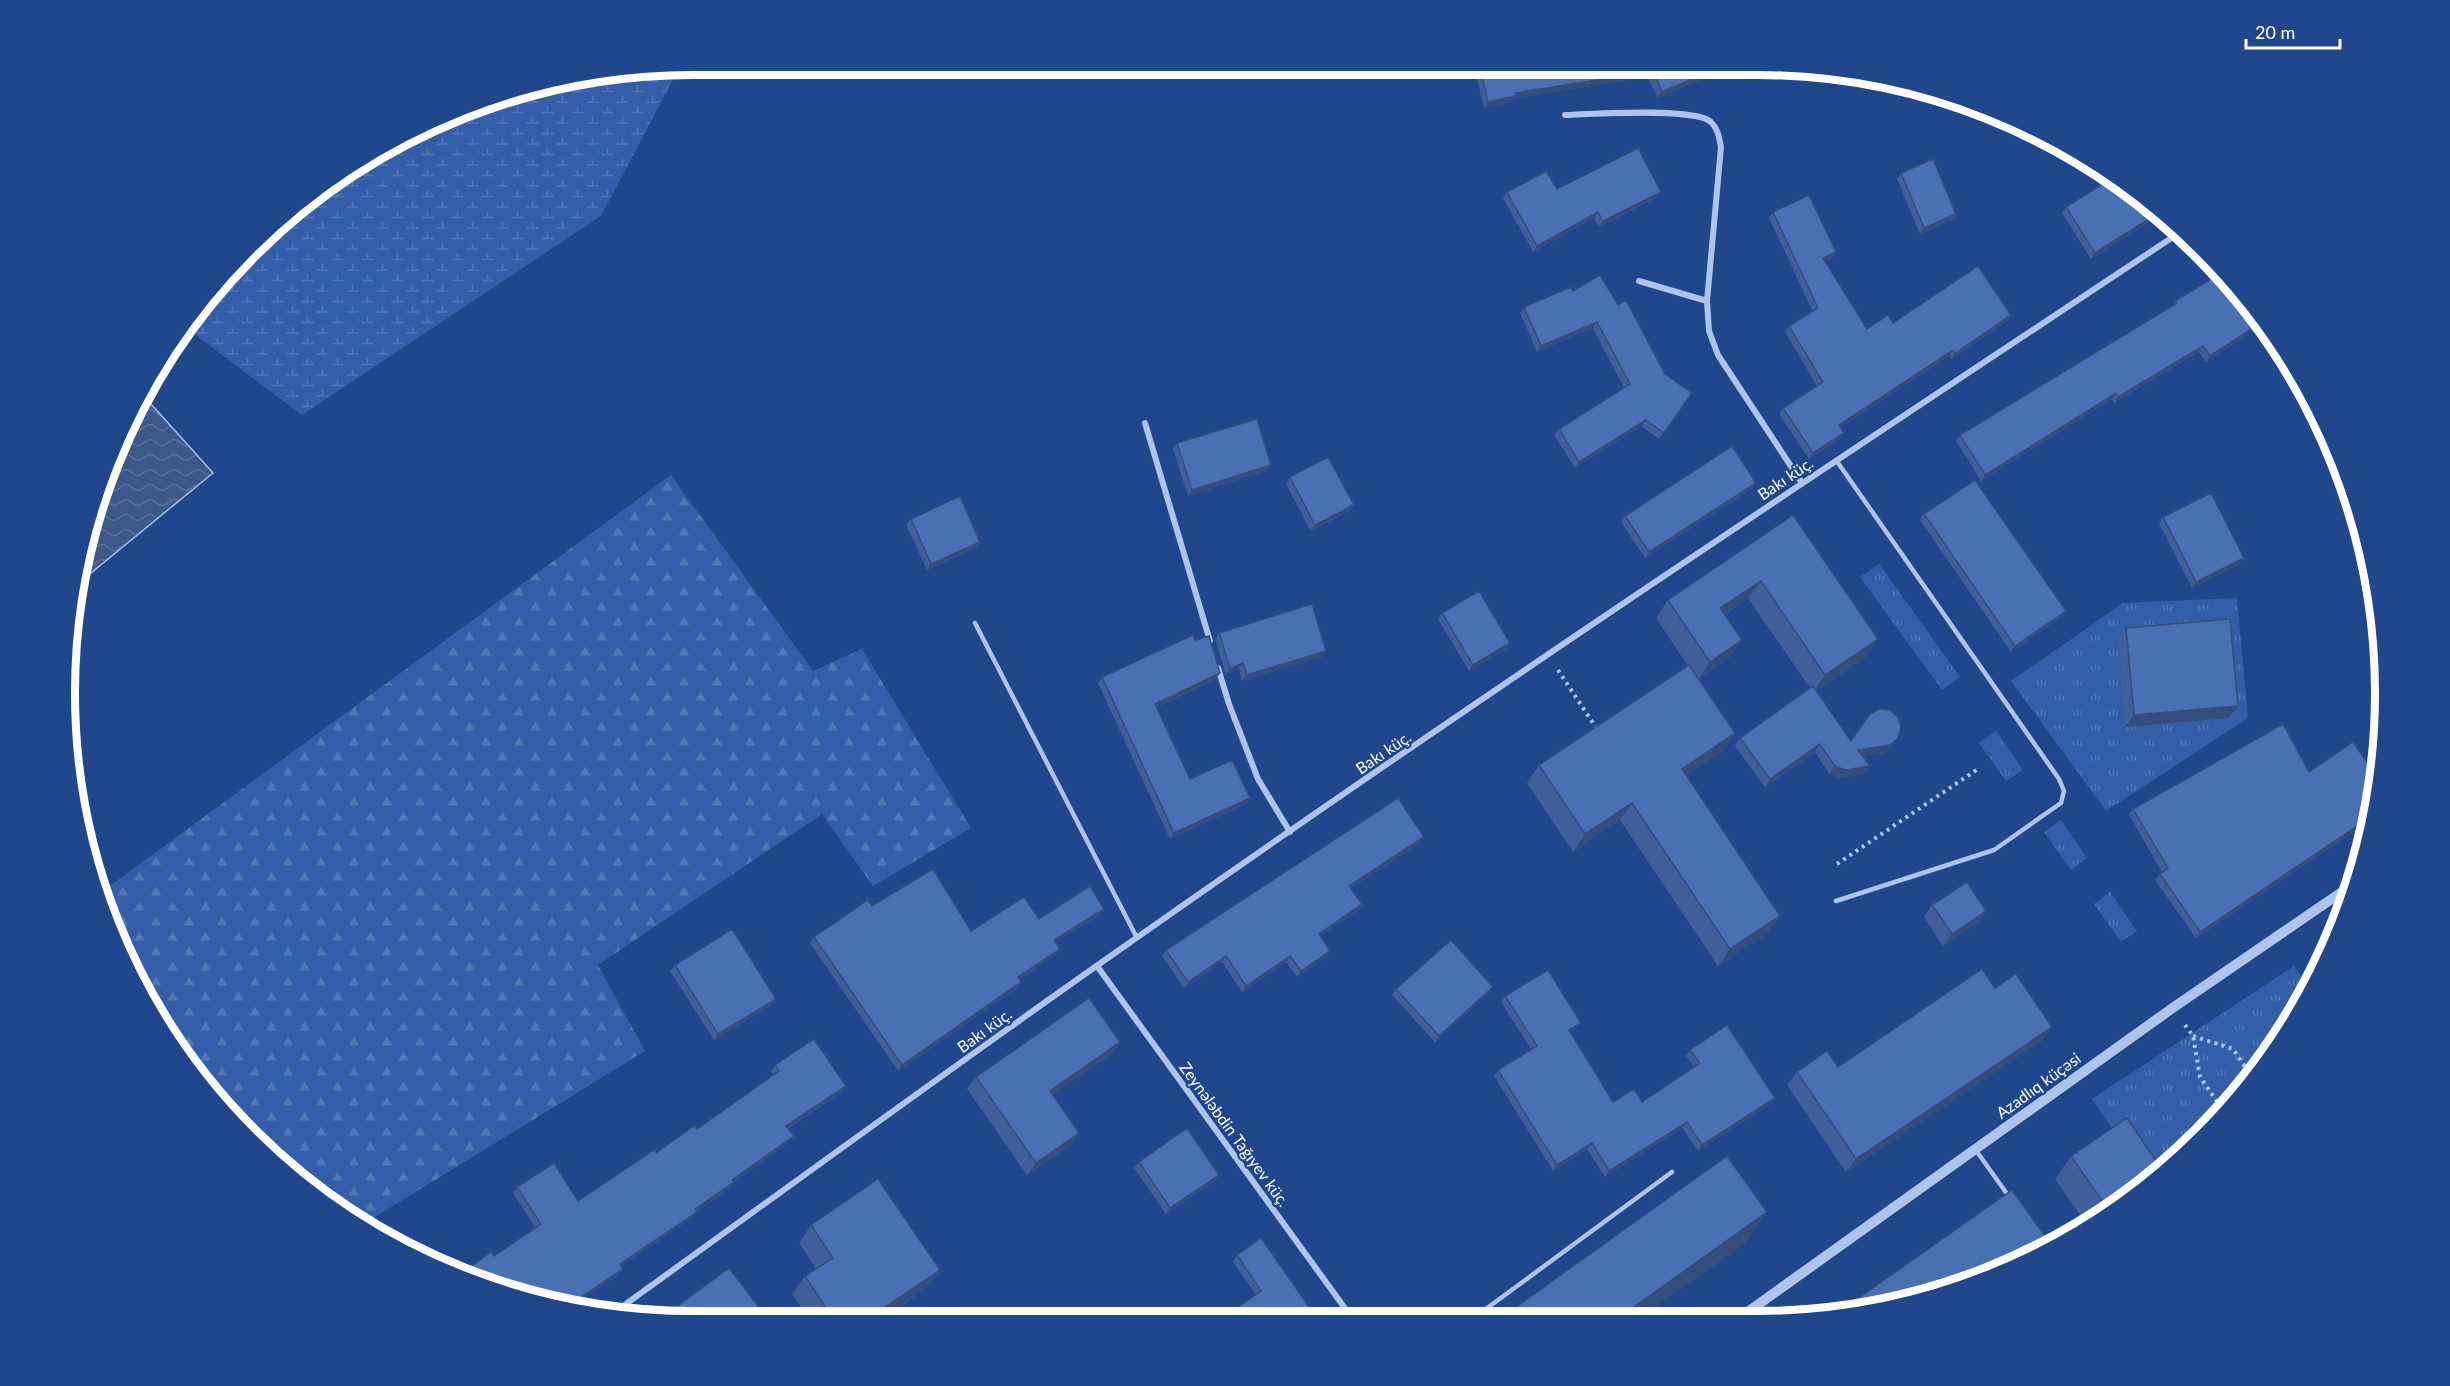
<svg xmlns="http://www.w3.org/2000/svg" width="2450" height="1386" font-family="Lato,sans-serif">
	<defs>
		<pattern id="grass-tufts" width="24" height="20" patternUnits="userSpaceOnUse" patternTransform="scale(1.5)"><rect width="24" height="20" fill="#345fa8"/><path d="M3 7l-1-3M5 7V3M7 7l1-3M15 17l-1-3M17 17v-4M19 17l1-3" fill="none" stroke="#5277b5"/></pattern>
		<pattern id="forest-firs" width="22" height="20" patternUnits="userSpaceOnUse" patternTransform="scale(1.5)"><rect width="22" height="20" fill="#345fa8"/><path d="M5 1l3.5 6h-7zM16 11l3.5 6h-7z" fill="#5277b5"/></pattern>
		<pattern id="wetland-marsh" width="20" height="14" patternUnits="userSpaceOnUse" patternTransform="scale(1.5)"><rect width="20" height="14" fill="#345fa8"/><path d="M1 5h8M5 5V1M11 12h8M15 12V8" fill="none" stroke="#5277b5"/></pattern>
		<pattern id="water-waves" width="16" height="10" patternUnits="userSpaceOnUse" patternTransform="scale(1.5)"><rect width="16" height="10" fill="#3d588b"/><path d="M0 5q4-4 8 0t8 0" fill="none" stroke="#5a719c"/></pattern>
	</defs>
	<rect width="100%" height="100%" fill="#20468b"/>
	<path fill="url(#grass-tufts)" d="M 1879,564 L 1960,677 L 1942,690 L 1860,577 Z
		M 2237,598 L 2248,718 L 2106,811 L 2011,681 L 2123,603 Z
		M 1996,731 L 2023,770 L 2006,781 L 1979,743 Z
		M 2061,820 L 2087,858 L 2071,870 L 2044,832 Z
		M 2110,892 L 2137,931 L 2121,942 L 2094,904 Z
		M 2294,966 L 2310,989 L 2301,1008 L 2202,1137 L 2148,1181 L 2092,1099 Z"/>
	<path fill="url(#forest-firs)" d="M 671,475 L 813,671 L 862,649 L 971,828 L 873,886 L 822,814 L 598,965 L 645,1051 L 362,1225 C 334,1205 302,1187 277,1164 C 198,1090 132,997 100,893 Z"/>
	<path fill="url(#wetland-marsh)" d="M 611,70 L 681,70 L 673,80 L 601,216 L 302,415 L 185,327 L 248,249 L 311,194 L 415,129 L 491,98 Z"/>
	<path fill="url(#water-waves)" stroke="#a0beed" stroke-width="1.5" d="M 142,394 L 213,473 L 75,586 L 86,530 L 129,415 Z"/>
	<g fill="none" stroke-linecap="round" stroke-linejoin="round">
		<path stroke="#adc4eb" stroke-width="4" stroke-dasharray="3 4.5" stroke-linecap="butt" d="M 1558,670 L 1597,729
			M 1837,864 L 1978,769
			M 2185,1025 L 2193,1036 L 2200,1077 L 2223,1110
			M 2193,1036 L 2233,1049 L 2250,1074"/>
		<path stroke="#adc4eb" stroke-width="4.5" d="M 975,623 L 1137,938
			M 1836,901 L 1994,850 L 2061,803 L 2064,791 L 2059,779 L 1836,460
			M 1975,1149 L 2010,1198
			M 1475,1317 L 1672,1172"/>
		<path stroke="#adc4eb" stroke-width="6" d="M 1565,115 C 1590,114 1695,107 1711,122 C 1718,129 1719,137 1721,147 L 1707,301 L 1709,331 L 1718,355 L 1802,483
			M 1639,281 L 1707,301
			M 1145,423 L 1210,641
			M 1218,668 L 1229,704 L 1258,779 L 1290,832
			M 1097,966 L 1352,1318
			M 612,1314 C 773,1198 933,1081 1095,967 C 1452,715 1817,473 2182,231"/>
		<path stroke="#adc4eb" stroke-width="10" d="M 1742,1316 L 2174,1007 L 2355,883"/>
	</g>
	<path fill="#3f6099" d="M 1743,66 L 1729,75 L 1726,69 L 1658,98 L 1648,77 L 1514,98 L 1512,102 L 1484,108 L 1475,70 L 1478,67 Z
		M 1901,173 L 1956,214 L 1952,220 L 1920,234 L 1897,179 Z
		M 1557,189 L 1661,192 L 1656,198 L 1599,227 L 1594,218 L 1533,252 L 1503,198 L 1507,192 Z
		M 2066,207 L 2158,216 L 2091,259 L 2062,213 Z
		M 1773,212 L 1836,252 L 1832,258 L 1825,261 L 1867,329 L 1893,323 L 2011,315 L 2007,321 L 1951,359 L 1949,356 L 1841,427 L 1844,433 L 1840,439 L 1809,459 L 1779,414 L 1783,408 L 1817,386 L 1785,332 L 1789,326 L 1813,312 L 1769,218 Z
		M 1573,291 L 1618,305 L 1665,374 L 1692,393 L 1659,439 L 1641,426 L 1575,468 L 1554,435 L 1559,429 L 1624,388 L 1593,328 L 1537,352 L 1520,313 L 1524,307 Z
		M 2175,301 L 2260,318 L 2257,320 L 2259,324 L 2255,330 L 2206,362 L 2199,352 L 2114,403 L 2112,399 L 1981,481 L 1956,441 L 1960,435 L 2172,306 Z
		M 1177,443 L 1267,471 L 1188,496 L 1173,449 Z
		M 1290,477 L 1349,511 L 1311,531 L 1286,484 Z
		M 1756,483 L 1751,489 L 1645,558 L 1621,522 L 1625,516 Z
		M 1924,514 L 2061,617 L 2011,652 L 1920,520 Z
		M 1793,515 L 1866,657 L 1816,691 L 1851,741 L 1893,746 L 1885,753 L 1862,756 L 1864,774 L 1839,778 L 1829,774 L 1815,752 L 1765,787 L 1735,746 L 1740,738 L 1810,688 L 1748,598 L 1725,615 L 1730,657 L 1698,679 L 1735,733 L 1723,751 L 1686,775 L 1768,933 L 1718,966 L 1620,820 L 1573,852 L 1527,783 L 1539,765 L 1688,666 L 1656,618 L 1668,600 Z
		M 2163,517 L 2239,564 L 2192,588 L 2159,523 Z
		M 911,519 L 980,542 L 976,548 L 927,570 L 906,525 Z
		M 1442,613 L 1510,643 L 1506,649 L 1469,671 L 1438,619 Z
		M 2126,628 L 2238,706 L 2229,718 L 2125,727 L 2118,640 Z
		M 1219,633 L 1322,657 L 1242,681 L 1239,669 L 1226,675 L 1215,639 Z
		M 1195,640 L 1220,673 L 1216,679 L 1157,707 L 1190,779 L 1250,798 L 1246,804 L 1170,839 L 1098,683 L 1102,677 Z
		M 2309,772 L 2379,780 L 2370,821 L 2196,938 L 2155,880 L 2162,872 L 2129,815 L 2133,809 Z
		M 1424,837 L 1420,843 L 1351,888 L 1362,904 L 1358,910 L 1320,936 L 1330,951 L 1326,957 L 1297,977 L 1286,962 L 1242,992 L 1222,962 L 1184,988 L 1162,956 L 1166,950 Z
		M 1932,905 L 1978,923 L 1943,946 L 1924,917 Z
		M 872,906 L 971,931 L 1039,919 L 1104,909 L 1100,915 L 1055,942 L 1060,949 L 1055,955 L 1020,979 L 1017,988 L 898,1071 L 810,943 L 814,937 Z
		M 675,965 L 776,999 L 772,1005 L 714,1040 L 670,971 Z
		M 1995,988 L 2043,1040 L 1846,1172 L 1787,1085 L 1797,1072 L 1838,1067 Z
		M 1396,989 L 1489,993 L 1435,1042 L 1392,995 Z
		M 1505,996 L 1576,1029 L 1570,1033 L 1613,1102 L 1642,1102 L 1694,1067 L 1686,1056 L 1690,1050 L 1775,1098 L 1770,1104 L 1698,1151 L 1682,1128 L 1605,1177 L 1587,1149 L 1553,1171 L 1494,1076 L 1498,1070 L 1531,1049 L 1501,1002 Z
		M 1112,1054 L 1053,1095 L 1071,1145 L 1027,1175 L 967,1089 L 976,1077 Z
		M 775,1065 L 846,1086 L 842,1092 L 788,1129 L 789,1142 L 734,1182 L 730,1188 L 697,1211 L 692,1218 L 621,1266 L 618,1275 L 494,1256 L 535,1227 L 513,1193 L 517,1187 L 578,1201 L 656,1153 L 697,1129 L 773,1075 L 771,1071 Z
		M 2071,1156 L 2162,1170 L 2106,1216 L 2087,1225 L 2055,1179 Z
		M 1139,1162 L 1219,1175 L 1214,1181 L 1166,1214 L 1134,1168 Z
		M 811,1225 L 940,1270 L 928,1287 L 888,1315 L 891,1319 L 810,1320 L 792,1294 L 805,1276 L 816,1269 L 799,1243 Z
		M 1237,1255 L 1314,1314 L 1311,1318 L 1222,1318 L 1256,1295 L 1233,1262 Z
		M 679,1305 L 752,1315 L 745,1320 L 664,1320 L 673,1314 Z"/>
	<path fill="#334e7d" d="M 1722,66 L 1728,66 L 1726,69 L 1658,98 L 1662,92 Z
		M 1738,66 L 1743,66 L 1729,75 L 1733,68 Z
		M 1653,71 L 1648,77 L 1514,98 L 1512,102 L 1484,108 L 1488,102 L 1515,93 Z
		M 1661,192 L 1656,198 L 1599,227 L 1603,221 Z
		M 1598,212 L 1594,218 L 1533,252 L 1537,246 Z
		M 2160,212 L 2161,213 L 2158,216 L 2091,259 L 2095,253 Z
		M 1956,214 L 1952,220 L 1920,234 L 1924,228 Z
		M 1836,252 L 1832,258 L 1819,264 L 1823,258 Z
		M 2011,315 L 2007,321 L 1951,359 L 1955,353 Z
		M 1597,322 L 1593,328 L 1537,352 L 1541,346 Z
		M 2259,324 L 2255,330 L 2206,362 L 2210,356 Z
		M 2203,346 L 2199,352 L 2114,403 L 2118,397 Z
		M 1953,350 L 1949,356 L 1835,431 L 1839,425 Z
		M 2116,393 L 2112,399 L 1981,481 L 1985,475 Z
		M 1646,420 L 1641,426 L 1575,468 L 1579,462 Z
		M 1844,433 L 1840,439 L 1809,459 L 1813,453 Z
		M 1271,465 L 1267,471 L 1188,496 L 1192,490 Z
		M 1756,483 L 1751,489 L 1645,558 L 1649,552 Z
		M 1354,505 L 1349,511 L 1311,531 L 1315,525 Z
		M 980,542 L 976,548 L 927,570 L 931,564 Z
		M 2244,558 L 2239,564 L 2192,588 L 2196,582 Z
		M 1761,581 L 1748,598 L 1708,626 L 1720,608 Z
		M 2066,611 L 2061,617 L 2011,652 L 2015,646 Z
		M 1878,639 L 1866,657 L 1813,693 L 1825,675 Z
		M 1742,640 L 1730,657 L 1698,679 L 1710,662 Z
		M 1510,643 L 1506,649 L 1469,671 L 1473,665 Z
		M 1326,651 L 1322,657 L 1242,681 L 1247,675 Z
		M 1243,663 L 1239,669 L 1226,675 L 1230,669 Z
		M 1220,673 L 1216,679 L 1151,710 L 1155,704 Z
		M 2238,706 L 2229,718 L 2125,727 L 2134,715 Z
		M 1735,733 L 1723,751 L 1670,787 L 1682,769 Z
		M 1898,738 L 1893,746 L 1885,753 L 1852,757 L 1858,750 Z
		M 1820,744 L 1815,752 L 1765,787 L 1770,779 Z
		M 1835,766 L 1870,766 L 1864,774 L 1839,778 L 1829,774 Z
		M 1250,798 L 1246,804 L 1170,839 L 1174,833 Z
		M 1632,803 L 1620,820 L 1573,852 L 1585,834 Z
		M 2370,817 L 2370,821 L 2196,938 L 2200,932 Z
		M 1424,837 L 1420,843 L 1345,892 L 1349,886 Z
		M 1362,904 L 1358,910 L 1314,940 L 1319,934 Z
		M 1104,909 L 1100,915 L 1049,946 L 1054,940 Z
		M 1986,911 L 1978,923 L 1943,946 L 1952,934 Z
		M 1780,916 L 1768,933 L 1718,966 L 1730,949 Z
		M 1060,949 L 1055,955 L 1014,983 L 1018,977 Z
		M 1330,951 L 1326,957 L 1297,977 L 1301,971 Z
		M 1226,956 L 1222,962 L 1184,988 L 1188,982 Z
		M 1290,956 L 1286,962 L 1242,992 L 1246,986 Z
		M 1021,982 L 1017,988 L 898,1071 L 902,1065 Z
		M 1493,987 L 1489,993 L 1435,1042 L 1439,1036 Z
		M 776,999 L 772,1005 L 714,1040 L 718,1034 Z
		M 1581,1023 L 1576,1029 L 1564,1036 L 1569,1030 Z
		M 2052,1027 L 2043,1040 L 1846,1172 L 1856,1159 Z
		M 1120,1042 L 1112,1054 L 1042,1103 L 1050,1091 Z
		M 846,1086 L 842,1092 L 782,1132 L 786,1126 Z
		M 1775,1098 L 1770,1104 L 1698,1151 L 1702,1145 Z
		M 1687,1122 L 1682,1128 L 1605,1177 L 1609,1171 Z
		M 1079,1133 L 1071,1145 L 1027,1175 L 1036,1163 Z
		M 794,1136 L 789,1142 L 728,1186 L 732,1180 Z
		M 1592,1143 L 1587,1149 L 1553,1171 L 1557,1165 Z
		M 1219,1175 L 1214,1181 L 1166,1214 L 1170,1208 Z
		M 734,1182 L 730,1188 L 691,1215 L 695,1209 Z
		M 697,1212 L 692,1218 L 615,1270 L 620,1264 Z
		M 1767,1212 L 1745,1244 L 1642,1317 L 1620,1317 Z
		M 623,1269 L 618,1275 L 572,1307 L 568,1306 Z
		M 940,1270 L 928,1287 L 881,1319 L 884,1308 Z
		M 758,1306 L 752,1315 L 745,1320 L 740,1320 Z"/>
	<path fill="#4970b2" stroke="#334e7d" stroke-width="1.5" d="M 1722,66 L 1662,92 L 1653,71 L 1515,93 L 1516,96 L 1488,102 L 1480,67 Z
		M 1638,148 L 1661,192 L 1603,221 L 1598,212 L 1537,246 L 1507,192 L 1546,171 L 1557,189 Z
		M 1933,159 L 1956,214 L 1924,228 L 1901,173 Z
		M 2112,178 L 2160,212 L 2095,253 L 2066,207 Z
		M 1809,195 L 1836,252 L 1823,258 L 1867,329 L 1888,315 L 1893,323 L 1978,266 L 2011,315 L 1955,353 L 1953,350 L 1839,425 L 1844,433 L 1813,453 L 1783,408 L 1823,382 L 1789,326 L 1818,308 L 1773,212 Z
		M 2221,273 L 2256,311 L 2259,315 L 2255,318 L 2259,324 L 2210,356 L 2203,346 L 2118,397 L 2116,393 L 1985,475 L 1960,435 L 2177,303 L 2175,301 Z
		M 1600,275 L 1618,305 L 1626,300 L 1665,374 L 1692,393 L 1664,433 L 1646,420 L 1579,462 L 1559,429 L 1630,384 L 1597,322 L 1541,346 L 1524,307 L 1571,287 L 1573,291 Z
		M 1257,419 L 1271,465 L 1192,490 L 1177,443 Z
		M 1732,446 L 1756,483 L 1649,552 L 1625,516 Z
		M 1328,457 L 1354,505 L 1315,525 L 1290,477 Z
		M 1975,480 L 2066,611 L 2015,646 L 1924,514 Z
		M 2211,493 L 2244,558 L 2196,582 L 2163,517 Z
		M 960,496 L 980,542 L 931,564 L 911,519 Z
		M 1793,515 L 1878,639 L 1825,675 L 1761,581 L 1720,608 L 1742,640 L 1710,662 L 1668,600 Z
		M 1479,591 L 1510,643 L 1473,665 L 1442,613 Z
		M 1312,604 L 1326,651 L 1247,675 L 1243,663 L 1230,669 L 1219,633 Z
		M 2230,619 L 2238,706 L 2134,715 L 2126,628 Z
		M 1193,635 L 1195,640 L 1209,636 L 1220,673 L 1155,704 L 1190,779 L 1232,760 L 1250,798 L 1174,833 L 1102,677 Z
		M 1689,665 L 1735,733 L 1682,769 L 1780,916 L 1730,949 L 1632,803 L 1585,834 L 1539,765 Z
		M 1813,686 L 1851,741 L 1870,714 L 1879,709 L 1890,710 L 1898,717 L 1901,727 L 1898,738 L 1890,745 L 1858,750 L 1870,766 L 1845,770 L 1835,766 L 1820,744 L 1770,779 L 1740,738 Z
		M 2283,724 L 2309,772 L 2353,742 L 2379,780 L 2370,817 L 2200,932 L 2160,874 L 2168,868 L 2133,809 Z
		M 1398,798 L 1424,837 L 1349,886 L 1362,904 L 1319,934 L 1330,951 L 1301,971 L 1290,956 L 1246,986 L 1226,956 L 1188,982 L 1166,950 Z
		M 933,869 L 971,931 L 1024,897 L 1039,919 L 1090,886 L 1104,909 L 1054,940 L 1060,949 L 1018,977 L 1021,982 L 902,1065 L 814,937 L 868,900 L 872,906 Z
		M 1967,882 L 1986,911 L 1952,934 L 1932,905 Z
		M 732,929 L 776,999 L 718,1034 L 675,965 Z
		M 1451,940 L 1493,987 L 1439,1036 L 1396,989 Z
		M 1982,969 L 1995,988 L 2016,974 L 2052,1027 L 1856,1159 L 1797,1072 L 1827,1051 L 1838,1067 Z
		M 1548,970 L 1581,1023 L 1569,1030 L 1613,1102 L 1634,1089 L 1642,1102 L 1700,1063 L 1690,1050 L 1727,1025 L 1775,1098 L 1702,1145 L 1687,1122 L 1609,1171 L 1592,1143 L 1557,1165 L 1498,1070 L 1537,1046 L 1505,996 Z
		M 1089,998 L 1120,1042 L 1050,1091 L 1079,1133 L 1036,1163 L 976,1077 Z
		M 814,1039 L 846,1086 L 786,1126 L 794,1136 L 732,1180 L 734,1182 L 695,1209 L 697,1212 L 620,1264 L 623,1269 L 568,1306 L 530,1300 L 463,1272 L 491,1252 L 494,1256 L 541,1224 L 517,1187 L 554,1163 L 578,1201 L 654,1150 L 656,1153 L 694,1126 L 697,1129 L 779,1071 L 775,1065 Z
		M 2127,1118 L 2162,1170 L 2110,1212 L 2071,1156 Z
		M 1187,1128 L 1219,1175 L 1170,1208 L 1139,1162 Z
		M 1727,1156 L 1767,1212 L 1620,1317 L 1502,1317 Z
		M 878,1179 L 940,1270 L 884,1308 L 891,1319 L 834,1320 L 805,1276 L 833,1258 L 811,1225 Z
		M 2012,1190 L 2050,1243 L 1959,1288 L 1839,1316 L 1833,1316 Z
		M 1261,1238 L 1314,1314 L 1308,1318 L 1222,1318 L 1261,1291 L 1237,1255 Z
		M 729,1268 L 758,1306 L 740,1320 L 664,1320 L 681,1308 L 679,1305 Z"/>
	<g text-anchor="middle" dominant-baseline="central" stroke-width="4.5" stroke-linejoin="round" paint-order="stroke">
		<g font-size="16" fill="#fff" stroke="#20468b">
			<text transform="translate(1785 478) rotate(-34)">Bakı küç.</text>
			<text transform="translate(1383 752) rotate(-34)">Bakı küç.</text>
			<text transform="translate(984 1030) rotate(-36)">Bakı küç.</text>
			<text transform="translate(2038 1085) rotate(-36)">Azadlıq küçəsi</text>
			<text transform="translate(1235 1134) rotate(54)">Zeynələbdin Tağıyev küç.</text>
		</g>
	</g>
	<path d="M0 0H2450V1386H0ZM693 75H1757A618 618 0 0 1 2375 693V693A618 618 0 0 1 1757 1311H693A618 618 0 0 1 75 693V693A618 618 0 0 1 693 75Z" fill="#20468b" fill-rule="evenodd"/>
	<path fill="none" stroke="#fff" stroke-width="8" d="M693 75H1757A618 618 0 0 1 2375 693V693A618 618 0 0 1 1757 1311H693A618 618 0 0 1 75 693V693A618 618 0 0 1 693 75Z"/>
	<path d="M2246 39v9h94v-9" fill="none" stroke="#ffffff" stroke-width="3"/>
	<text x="2255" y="39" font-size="18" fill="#ffffff" stroke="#20468b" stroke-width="4.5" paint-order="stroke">20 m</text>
</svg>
